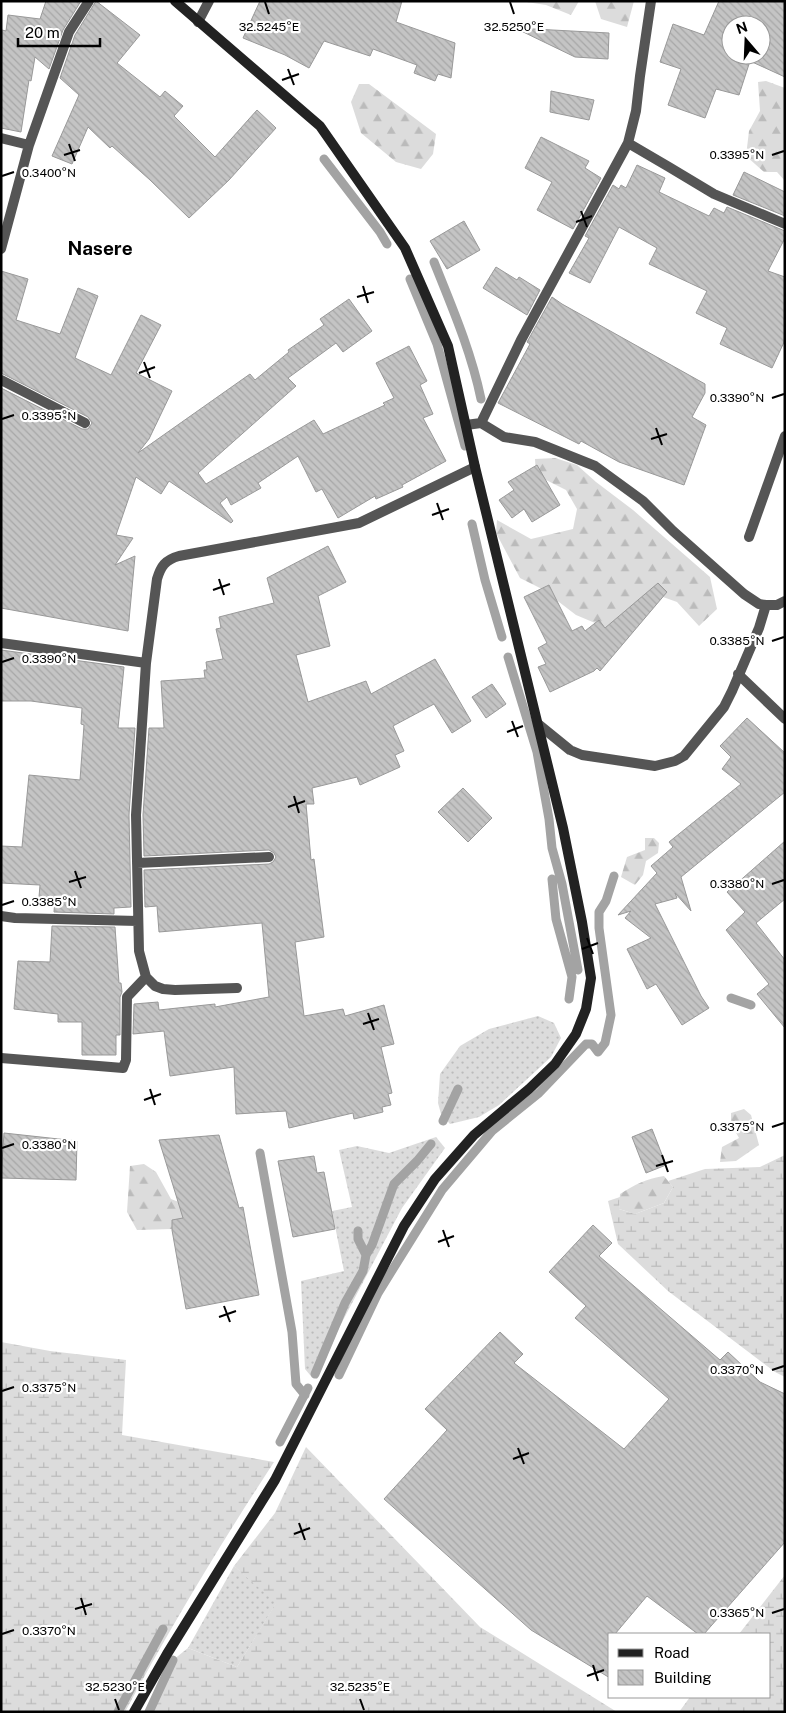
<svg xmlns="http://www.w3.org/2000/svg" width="786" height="1713" font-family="'Public Sans',sans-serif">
	<defs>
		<pattern id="grass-dots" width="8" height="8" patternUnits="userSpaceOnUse" patternTransform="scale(1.25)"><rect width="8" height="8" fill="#dcdcdc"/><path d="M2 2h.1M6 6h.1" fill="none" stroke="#bbb" stroke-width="1.8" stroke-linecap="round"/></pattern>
		<pattern id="forest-firs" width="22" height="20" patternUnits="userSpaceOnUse" patternTransform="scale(1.25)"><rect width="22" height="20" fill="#dcdcdc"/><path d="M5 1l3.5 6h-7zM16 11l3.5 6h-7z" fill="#bbb"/></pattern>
		<pattern id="wetland-marsh" width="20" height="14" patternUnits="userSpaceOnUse" patternTransform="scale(1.25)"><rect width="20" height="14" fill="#dcdcdc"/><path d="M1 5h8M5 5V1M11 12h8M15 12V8" fill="none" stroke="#bbb"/></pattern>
		<pattern id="building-back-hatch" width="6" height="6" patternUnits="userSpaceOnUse" patternTransform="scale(1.25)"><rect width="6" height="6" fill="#c4c4c4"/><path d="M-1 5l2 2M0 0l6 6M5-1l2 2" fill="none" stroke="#a7a7a7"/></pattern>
	</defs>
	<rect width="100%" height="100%" fill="#fff"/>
	<path fill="url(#grass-dots)" d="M 538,1016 L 554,1023 L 561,1038 L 551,1057 L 499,1105 L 479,1117 L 450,1124 L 441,1114 L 438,1103 L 440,1074 L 460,1046 L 489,1029 Z
		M 436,1137 L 445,1148 L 402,1208 L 339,1328 L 317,1379 L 310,1375 L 305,1369 L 301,1281 L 344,1271 L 332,1211 L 352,1207 L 339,1150 L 357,1146 L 389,1153 Z
		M 234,1566 L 277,1602 L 237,1667 L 188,1648 Z"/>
	<path fill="url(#forest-firs)" d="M 520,1 L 579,1 L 571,15 L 546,5 Z
		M 595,1 L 634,1 L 627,27 L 601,19 Z
		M 766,81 L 785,88 L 785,181 L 777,172 L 764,172 L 746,156 L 749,131 L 760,111 L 758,82 Z
		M 359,84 L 369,84 L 436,134 L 433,154 L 421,169 L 396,162 L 361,133 L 351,102 Z
		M 555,458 L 577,465 L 596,482 L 633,510 L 710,577 L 717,609 L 699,626 L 677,602 L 649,592 L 607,628 L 576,615 L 542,589 L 520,578 L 496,533 L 497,520 L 531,539 L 573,529 L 577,509 L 566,490 L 536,475 L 535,459 Z
		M 645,838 L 654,838 L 659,843 L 658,853 L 646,861 L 643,875 L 635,885 L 621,877 L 627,857 L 645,850 Z
		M 744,1109 L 751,1115 L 759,1145 L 736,1161 L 720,1162 L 722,1147 L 739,1138 L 731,1124 L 731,1113 Z
		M 144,1164 L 156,1172 L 171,1199 L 194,1208 L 197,1218 L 172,1229 L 137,1230 L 127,1212 L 130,1166 Z
		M 664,1176 L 673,1187 L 664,1203 L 635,1214 L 619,1209 L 620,1194 C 636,1184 645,1179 664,1176 Z"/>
	<path fill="url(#wetland-marsh)" d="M 785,1155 L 785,1377 L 775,1372 L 668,1291 L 618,1244 L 608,1201 L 620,1197 L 619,1209 L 635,1214 L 664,1203 L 673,1187 L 668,1181 L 705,1169 L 760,1167 Z
		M 1,1342 L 50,1351 L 126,1360 L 122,1435 L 274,1462 C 221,1543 171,1626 125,1712 L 1,1712 Z
		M 306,1447 L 480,1627 L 617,1712 L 149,1712 L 173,1660 L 188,1648 L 237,1667 L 276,1603 L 234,1566 L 275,1513 Z
		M 785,1575 L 785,1712 L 679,1712 L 690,1697 L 770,1697 L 770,1634 L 739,1634 Z"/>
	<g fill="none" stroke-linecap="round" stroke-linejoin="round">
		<path stroke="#a3a3a3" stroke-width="9" d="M 324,159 L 380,232 L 387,244
			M 434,262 C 452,307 471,351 481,399
			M 410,279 L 437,344 L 465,446
			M 472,524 L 485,580 L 502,637
			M 508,657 L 537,752 L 549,819 L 552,848 L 562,884 L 578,970
			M 552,879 L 556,919 L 572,977 L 569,999
			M 731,998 L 751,1005
			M 443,1121 L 458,1089
			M 260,1153 L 292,1332 L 296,1384 L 305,1395
			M 366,1255 L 372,1245 L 394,1184 L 417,1161 L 431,1144
			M 315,1374 L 345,1303 L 363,1271 L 366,1255 L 358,1239 L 358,1231
			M 339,1375 L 378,1293 L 442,1190 L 492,1131 L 539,1093 L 586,1044 L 592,1044 L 598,1052 L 605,1043 L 611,1015 L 599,928 L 599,912 L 606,901 L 614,876
			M 280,1442 L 308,1388
			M 118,1712 L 163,1629
			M 149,1712 L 173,1660"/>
	</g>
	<path fill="url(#building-back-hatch)" stroke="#999" fill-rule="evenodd" d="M 46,1 L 81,1 L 63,30 L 49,69 L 35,57 L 31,81 L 29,80 L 21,132 L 1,128 L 2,30 L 6,31 L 8,15 L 40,19 Z
		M 96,1 L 140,35 L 117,63 L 160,97 L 165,91 L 183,106 L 174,116 L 215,157 L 257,110 L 276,128 L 229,180 L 189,218 L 150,180 L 112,146 L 110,148 L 88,127 L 72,164 L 52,156 L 79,95 L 60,78 L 75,35 Z
		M 260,1 L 402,1 L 396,22 L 455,43 L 451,78 L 438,74 L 435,81 L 414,73 L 417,65 L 373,49 L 370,56 L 324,41 L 309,68 L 285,55 L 243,38 Z
		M 719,1 L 785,1 L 785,77 L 750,61 L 739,95 L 716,89 L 705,118 L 668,105 L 681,69 L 660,62 L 673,24 L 704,35 ZM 731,25 L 761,25 L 761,55 L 731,55 Z
		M 515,28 L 609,33 L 608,59 L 575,57 Z
		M 551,91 L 594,100 L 589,120 L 550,112 Z
		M 541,137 L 589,161 L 585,168 L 601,178 L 573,229 L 537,210 L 552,182 L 525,168 Z
		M 637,165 L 665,178 L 659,192 L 709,216 L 714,208 L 724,213 L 727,207 L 785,231 L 785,238 L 768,271 L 785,277 L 785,340 L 772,368 L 720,344 L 727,328 L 696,313 L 707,291 L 649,264 L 657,248 L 619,227 L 590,283 L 569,273 L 589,238 L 585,236 L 613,185 L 619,189 L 621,185 L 626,188 Z
		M 744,172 L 785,192 L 785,216 L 733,195 Z
		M 464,221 L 480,250 L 447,269 L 430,241 Z
		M 496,267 L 517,280 L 519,277 L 540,290 L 527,315 L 483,288 Z
		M 1,271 L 28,279 L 16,320 L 60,334 L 78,288 L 98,296 L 75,358 L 111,375 L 141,315 L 161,325 L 136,373 L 172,391 L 149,439 L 138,453 L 250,374 L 255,380 L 289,352 L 288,350 L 324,325 L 320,319 L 349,299 L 372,331 L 343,352 L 336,343 L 288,378 L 296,386 L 198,473 L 206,484 L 314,420 L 323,434 L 385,405 L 383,403 L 394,398 L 376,363 L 409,346 L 427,381 L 420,385 L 433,414 L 423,418 L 446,461 L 402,485 L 403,487 L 376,499 L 375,496 L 338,518 L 322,489 L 316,492 L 298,456 L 258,483 L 261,488 L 231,505 L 227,497 L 220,503 L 233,521 L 231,523 L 169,481 L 161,494 L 136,477 L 116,535 L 133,538 L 115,565 L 135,556 L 128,631 L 1,608 L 1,388 L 82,429 L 88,429 L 92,423 L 88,417 L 1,373 Z
		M 552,297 L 562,304 L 705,384 L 705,393 L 692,417 L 706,425 L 684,485 L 619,462 L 581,441 L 579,444 L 498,403 L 530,344 L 527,342 Z
		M 537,465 L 560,505 L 532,522 L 524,509 L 512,518 L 499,500 L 514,490 L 508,482 Z
		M 328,546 L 346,582 L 318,596 L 330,646 L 296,655 L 308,702 L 366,681 L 371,694 L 435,659 L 471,721 L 452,733 L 434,704 L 393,726 L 404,751 L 395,755 L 400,767 L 360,785 L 357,777 L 312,788 L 314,804 L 306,804 L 311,860 L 314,859 L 324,937 L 295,942 L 304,1016 L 343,1009 L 345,1016 L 384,1005 L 394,1044 L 381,1047 L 392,1093 L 388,1094 L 391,1105 L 382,1107 L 383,1112 L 354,1119 L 353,1113 L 289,1128 L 286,1111 L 236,1114 L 234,1067 L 170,1076 L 164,1031 L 133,1034 L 134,1004 L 158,1002 L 159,1010 L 215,1004 L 215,1007 L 269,997 L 262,923 L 159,932 L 157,906 L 145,907 L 144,870 L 269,864 L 273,862 L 276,857 L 274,853 L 269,850 L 144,856 L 143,815 L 149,728 L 164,728 L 161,681 L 205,678 L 204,670 L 207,670 L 206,662 L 223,659 L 216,629 L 221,628 L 219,617 L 274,603 L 267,578 Z
		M 658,583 L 667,592 L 600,671 L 597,668 L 594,671 L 550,692 L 538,667 L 546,664 L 538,648 L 547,643 L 524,597 L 549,585 L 572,631 L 582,626 L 585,631 L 599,620 L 605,628 Z
		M 1,650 L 124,667 L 118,728 L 135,728 L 129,815 L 131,907 L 114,908 L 114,914 L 54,912 L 55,897 L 39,897 L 40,885 L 1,883 L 1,846 L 22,847 L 29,775 L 80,780 L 84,725 L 81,724 L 82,708 L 31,701 L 1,701 Z
		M 492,684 L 506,704 L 486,718 L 472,697 Z
		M 747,718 L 785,753 L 785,792 L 681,877 L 691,911 L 675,893 L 677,898 L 655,904 L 701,996 L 709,1008 L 682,1025 L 656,984 L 647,989 L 627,949 L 651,938 L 625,918 L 631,911 L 618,915 L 657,873 L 651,866 L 673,847 L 669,842 L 741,784 L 722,769 L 731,757 L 720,746 Z
		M 463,788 L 492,818 L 468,842 L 438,812 Z
		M 785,841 L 785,899 L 756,923 L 785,960 L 785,1028 L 757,994 L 769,984 L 726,930 L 745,912 L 727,892 Z
		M 52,926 L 115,927 L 119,983 L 121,983 L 122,992 L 120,997 L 120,1035 L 116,1035 L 116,1055 L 82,1055 L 82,1022 L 58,1022 L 58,1014 L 14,1009 L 18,961 L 50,962 Z
		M 652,1129 L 666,1165 L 646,1173 L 632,1137 Z
		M 4,1133 L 77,1141 L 76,1180 L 1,1178 Z
		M 219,1135 L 239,1208 L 243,1207 L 259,1295 L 186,1309 L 172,1230 L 172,1220 L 183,1218 L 159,1140 Z
		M 314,1156 L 317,1173 L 324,1172 L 335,1229 L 293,1237 L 278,1161 Z
		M 593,1225 L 612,1243 L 599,1256 L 720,1360 L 728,1352 L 760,1382 L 785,1394 L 785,1542 L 704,1634 L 698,1634 L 647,1596 L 615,1634 L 610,1634 L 610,1678 L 531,1630 L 384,1499 L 447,1430 L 425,1409 L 500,1332 L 523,1354 L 514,1363 L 624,1449 L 669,1399 L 575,1318 L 586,1306 L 549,1272 Z"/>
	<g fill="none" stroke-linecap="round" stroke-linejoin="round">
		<path stroke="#555" stroke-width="10" d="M 198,22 L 209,1
			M 1,138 L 29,145
			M 628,143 L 669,167 L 714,194 L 785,224
			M 1,249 L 29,145 L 69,32 L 89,1
			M 1,380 L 85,423
			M 481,423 L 504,437 L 535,442 L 595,466 L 643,501 L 673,531 L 744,594 L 759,604 L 766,605 L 777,605 L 785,601
			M 466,425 L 481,423 L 521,340 L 628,143 L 636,111 L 640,76 L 651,1
			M 749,537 L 785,436
			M 1,643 L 146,663
			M 738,674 L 785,719
			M 538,724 L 570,750 L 582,755 L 655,766 L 675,761 L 684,756 L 724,707 L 732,691 L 759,628 L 766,605
			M 137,863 L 269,857
			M 1,916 L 15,918 L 138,921
			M 237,988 L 175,990 L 163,989 L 155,986 L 146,977 L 139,951 L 136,815 L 146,663 L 157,579 C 161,566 165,560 179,556 L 359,523 L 475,467
			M 1,1058 L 123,1068 L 126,1060 L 127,997 L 146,977"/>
		<path stroke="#222" stroke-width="10" d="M 134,1712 L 167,1654 L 275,1480 L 404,1226 L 435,1179 L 474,1135 L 529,1089 L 555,1064 L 576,1034 L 586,1009 L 591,978 L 582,922 L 563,828 L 475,467 L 448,346 L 405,248 L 320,126 L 175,1"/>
	</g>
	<path fill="none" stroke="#000" stroke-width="2" d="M 265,2 L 269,14M 510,2 L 514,14M 288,69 L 294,85M 282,80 L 299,74M 69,144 L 75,161M 64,155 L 80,150M 772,155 L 784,151M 2,176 L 14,172M 581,211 L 587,227M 576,222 L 592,216M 363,286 L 368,303M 357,297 L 374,292M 144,362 L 150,378M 139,373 L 155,367M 772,398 L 784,394M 2,419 L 14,415M 656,428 L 662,445M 651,439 L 667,434M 437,503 L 443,520M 432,515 L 449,509M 219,579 L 224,595M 213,590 L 230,584M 772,641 L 784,637M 2,662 L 14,658M 512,721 L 518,737M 507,732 L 523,726M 294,796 L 299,813M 288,807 L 305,801M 75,871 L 81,888M 69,882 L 86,877M 772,884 L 784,880M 2,905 L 14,901M 587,938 L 593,954M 582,949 L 598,943M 368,1013 L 374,1030M 363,1024 L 379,1019M 150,1089 L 155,1105M 144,1100 L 161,1094M 772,1127 L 784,1123M 2,1148 L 14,1144M 662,1155 L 668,1172M 656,1166 L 673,1161M 443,1230 L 449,1247M 438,1242 L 454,1236M 224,1306 L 230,1322M 219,1317 L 236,1311M 772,1370 L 784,1366M 2,1391 L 14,1387M 518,1448 L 524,1464M 513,1459 L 529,1453M 299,1523 L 305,1540M 294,1534 L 310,1528M 81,1598 L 86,1615M 75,1609 L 92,1604M 772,1613 L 784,1609M 2,1634 L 14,1630M 593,1665 L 598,1681M 587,1676 L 604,1670M 115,1699 L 119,1710M 360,1699 L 364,1710"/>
	<g text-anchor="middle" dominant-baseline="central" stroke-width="4.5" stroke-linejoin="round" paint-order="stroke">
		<g font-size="19" font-weight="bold" fill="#000" stroke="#fff">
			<text x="100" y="248">Nasere</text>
		</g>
	</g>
	<g font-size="12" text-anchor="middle" fill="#000" stroke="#fff" stroke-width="4.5" stroke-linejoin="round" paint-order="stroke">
		<text x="269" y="31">32.5245°E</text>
		<text x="514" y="31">32.5250°E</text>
		<text x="737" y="159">0.3395°N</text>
		<text x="49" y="177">0.3400°N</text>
		<text x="737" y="402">0.3390°N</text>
		<text x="49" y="420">0.3395°N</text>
		<text x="737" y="645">0.3385°N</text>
		<text x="49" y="663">0.3390°N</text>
		<text x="737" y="888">0.3380°N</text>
		<text x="49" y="906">0.3385°N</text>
		<text x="737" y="1131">0.3375°N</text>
		<text x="49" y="1149">0.3380°N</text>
		<text x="737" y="1374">0.3370°N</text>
		<text x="49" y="1392">0.3375°N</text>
		<text x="737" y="1617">0.3365°N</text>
		<text x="49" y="1635">0.3370°N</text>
		<text x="115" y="1691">32.5230°E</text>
		<text x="360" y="1691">32.5235°E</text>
	</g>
	<rect width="786" height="1713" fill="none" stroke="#000000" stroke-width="5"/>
	<rect x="608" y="1633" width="162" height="65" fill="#ffffff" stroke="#999999"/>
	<rect x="618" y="1649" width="25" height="8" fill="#222222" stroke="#999999"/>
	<text x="654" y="1658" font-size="15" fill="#000000">Road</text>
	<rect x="618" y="1670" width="25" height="15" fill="url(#building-back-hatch)" stroke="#999999"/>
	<text x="654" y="1683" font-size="15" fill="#000000">Building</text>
	<g transform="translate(746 40) rotate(341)"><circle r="24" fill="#ffffff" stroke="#999999"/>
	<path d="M0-4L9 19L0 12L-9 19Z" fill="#000000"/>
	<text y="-8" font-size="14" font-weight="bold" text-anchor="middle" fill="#000000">N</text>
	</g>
	<path d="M18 38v8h82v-8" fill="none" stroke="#000000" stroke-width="2.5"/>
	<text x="25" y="38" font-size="15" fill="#000000" stroke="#ffffff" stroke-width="4" paint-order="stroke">20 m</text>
</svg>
